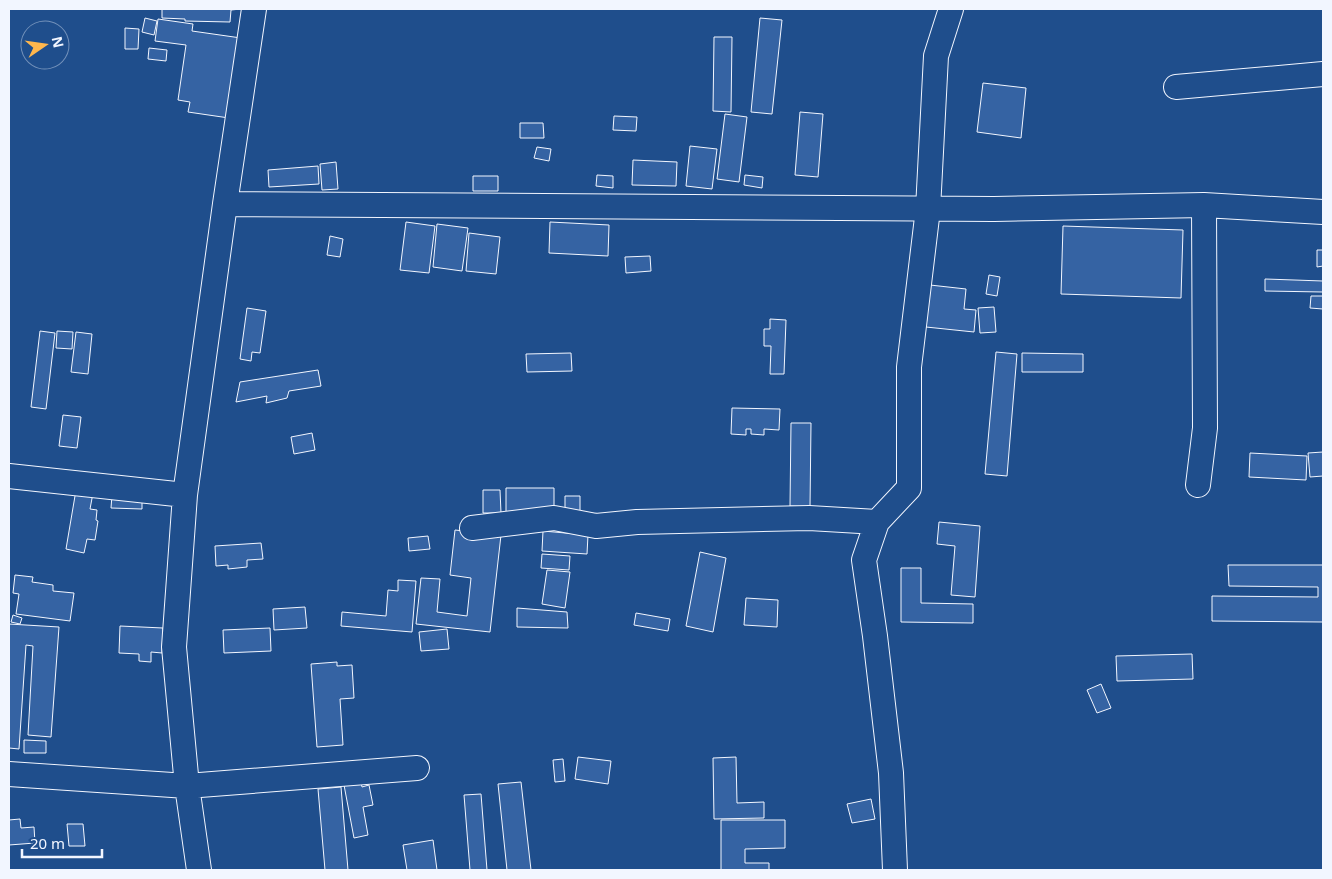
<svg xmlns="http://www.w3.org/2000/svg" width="1332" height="879" font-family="'Noto Sans',sans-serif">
	<rect width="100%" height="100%" fill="#1f4e8c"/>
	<path fill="#3563a3" stroke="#f2f6ff" d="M 162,9 L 241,9 L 231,10 L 230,22 L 185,21 L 185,19 L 162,18 Z
		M 145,18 L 157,21 L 154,35 L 142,32 Z
		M 760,18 L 782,20 L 772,114 L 751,112 Z
		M 158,19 L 193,24 L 192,31 L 241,38 L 229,118 L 188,112 L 190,102 L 178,100 L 186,45 L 155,41 Z
		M 125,28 L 139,29 L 138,49 L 125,49 Z
		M 714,37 L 732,37 L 731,112 L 713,111 Z
		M 149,48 L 167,50 L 166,61 L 148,59 Z
		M 983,83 L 1026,88 L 1021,138 L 977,132 Z
		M 800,112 L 823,114 L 818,177 L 795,175 Z
		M 725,114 L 747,117 L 739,182 L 717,179 Z
		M 614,116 L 637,117 L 636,131 L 613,130 Z
		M 520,123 L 543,123 L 544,138 L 520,138 Z
		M 690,146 L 717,149 L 712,189 L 686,186 Z
		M 537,147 L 551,149 L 549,161 L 534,158 Z
		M 633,160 L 677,162 L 676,186 L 632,185 Z
		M 336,162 L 338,189 L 322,190 L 320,164 Z
		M 318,166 L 319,184 L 269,187 L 268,170 Z
		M 597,175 L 613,176 L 613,188 L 596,186 Z
		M 745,175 L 763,177 L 762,188 L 744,185 Z
		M 473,176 L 498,176 L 498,191 L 473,191 Z
		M 406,222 L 435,226 L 429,273 L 400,270 Z
		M 550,222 L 609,225 L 608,256 L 549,253 Z
		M 437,224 L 468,228 L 462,271 L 433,267 Z
		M 1063,226 L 1183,230 L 1181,298 L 1061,294 Z
		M 469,233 L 500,237 L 496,274 L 466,271 Z
		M 330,236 L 343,239 L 340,257 L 327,255 Z
		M 1317,250 L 1323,250 L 1323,266 L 1317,267 Z
		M 650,256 L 651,271 L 626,273 L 625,257 Z
		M 989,275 L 1000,277 L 997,296 L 986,294 Z
		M 1265,279 L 1323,281 L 1323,292 L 1265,291 Z
		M 930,285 L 966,289 L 964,309 L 976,310 L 974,332 L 926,327 Z
		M 1311,296 L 1323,296 L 1323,309 L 1310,308 Z
		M 994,307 L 996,332 L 980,333 L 978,308 Z
		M 247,308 L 266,311 L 260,353 L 252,352 L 251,361 L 240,359 Z
		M 770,319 L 786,320 L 784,374 L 770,374 L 771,346 L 764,346 L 764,329 L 770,329 Z
		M 40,331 L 55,333 L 46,409 L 31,407 Z
		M 57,331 L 73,332 L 72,349 L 56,348 Z
		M 76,332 L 92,334 L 88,374 L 71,372 Z
		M 996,352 L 1017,354 L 1007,476 L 985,474 Z
		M 571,353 L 572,371 L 527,372 L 526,354 Z
		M 1022,353 L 1083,354 L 1083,372 L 1022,372 Z
		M 318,370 L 321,386 L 289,391 L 287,398 L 266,403 L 267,396 L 236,402 L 240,382 Z
		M 732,408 L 780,409 L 779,430 L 764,429 L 764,435 L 751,434 L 751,429 L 746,429 L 746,435 L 731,434 Z
		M 63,415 L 81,417 L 77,448 L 59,446 Z
		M 791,423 L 811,423 L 810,507 L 790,506 Z
		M 312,433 L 315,450 L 294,454 L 291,437 Z
		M 1323,452 L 1323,476 L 1310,477 L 1308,453 Z
		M 1250,453 L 1307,456 L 1306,480 L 1249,477 Z
		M 506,488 L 554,488 L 554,512 L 506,512 Z
		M 76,490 L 93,493 L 90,509 L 97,510 L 96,520 L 98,521 L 95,540 L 87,539 L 84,553 L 66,549 Z
		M 483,490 L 500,490 L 501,513 L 483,513 Z
		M 112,495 L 142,495 L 142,509 L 111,508 Z
		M 565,496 L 580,496 L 580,511 L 565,510 Z
		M 939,522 L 980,526 L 975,597 L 951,595 L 955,546 L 937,544 Z
		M 455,530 L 501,535 L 490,632 L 416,624 L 421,578 L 440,579 L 437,612 L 467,616 L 471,578 L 450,575 Z
		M 543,531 L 588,535 L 587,554 L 542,551 Z
		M 428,536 L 430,549 L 409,551 L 408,538 Z
		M 261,543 L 263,559 L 247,560 L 247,567 L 228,569 L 228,565 L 216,566 L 215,546 Z
		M 700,552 L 726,558 L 713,632 L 686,626 Z
		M 542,554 L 570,556 L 569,570 L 541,568 Z
		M 1228,565 L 1323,565 L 1323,622 L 1212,621 L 1212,596 L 1318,597 L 1318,587 L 1229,586 Z
		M 901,568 L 921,568 L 921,603 L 973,604 L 973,623 L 901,622 Z
		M 547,570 L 570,572 L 565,608 L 542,604 Z
		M 15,575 L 33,577 L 32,582 L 53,585 L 53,591 L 74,593 L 70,621 L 16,614 L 19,594 L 13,593 Z
		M 398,580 L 416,581 L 412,632 L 341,626 L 342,612 L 386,616 L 388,590 L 398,591 Z
		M 746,598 L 778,600 L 777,627 L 744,625 Z
		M 305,607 L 307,628 L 274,630 L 273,609 Z
		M 517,608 L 567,612 L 568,628 L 517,627 Z
		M 636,613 L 670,619 L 668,631 L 634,625 Z
		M 13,615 L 22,618 L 20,624 L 11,622 Z
		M 9,624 L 59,627 L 51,737 L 28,735 L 33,646 L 26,645 L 19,749 L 9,748 Z
		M 120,626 L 163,628 L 162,653 L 151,652 L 151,662 L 139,661 L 139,654 L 119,653 Z
		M 270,628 L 271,651 L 224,653 L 223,630 Z
		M 447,629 L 449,649 L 421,651 L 419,632 Z
		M 1192,654 L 1193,679 L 1117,681 L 1116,656 Z
		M 337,662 L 337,666 L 352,665 L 354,698 L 340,699 L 343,745 L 317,747 L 311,664 Z
		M 1101,684 L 1111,708 L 1097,713 L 1087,690 Z
		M 24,740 L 46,741 L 46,753 L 24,753 Z
		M 578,757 L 611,761 L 608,784 L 575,779 Z
		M 736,757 L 737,803 L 764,802 L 764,818 L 714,819 L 713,758 Z
		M 563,759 L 565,781 L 555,782 L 553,760 Z
		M 361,782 L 362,787 L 369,785 L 373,805 L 363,807 L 368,835 L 354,838 L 344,785 Z
		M 521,782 L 531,870 L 507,870 L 498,784 Z
		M 341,787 L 348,870 L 325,870 L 318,789 Z
		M 481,794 L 487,870 L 470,870 L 464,795 Z
		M 871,799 L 875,819 L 852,823 L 847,804 Z
		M 20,819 L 21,828 L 34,827 L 35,843 L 9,845 L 9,820 Z
		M 721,820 L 785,820 L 785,848 L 745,849 L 745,863 L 769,863 L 769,870 L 721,870 Z
		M 67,824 L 83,824 L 85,846 L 69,846 Z
		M 433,840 L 437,870 L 407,870 L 403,845 Z"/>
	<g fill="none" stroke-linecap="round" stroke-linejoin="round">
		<defs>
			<path id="minor" d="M 1176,87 L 1323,74
				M 225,204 L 994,209 L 1204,205 L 1323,212
				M 9,476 L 185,495
				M 1198,485 L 1205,428 L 1204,205
				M 472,528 L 554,518 L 596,526 L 637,522 L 809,518 L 877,522
				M 9,774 L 187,786 L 417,768
				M 199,870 L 187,786 L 174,647 L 185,495 L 225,204 L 254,9
				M 895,870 L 891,773 L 875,636 L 864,560 L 877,522 L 909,488 L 909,367 L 928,209 L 936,56 L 951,9"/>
		</defs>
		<use href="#minor" stroke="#f2f6ff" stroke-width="26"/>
		<use href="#minor" stroke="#1f4e8c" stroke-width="24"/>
	</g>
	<rect width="1332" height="879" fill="none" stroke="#f2f6ff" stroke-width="20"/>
	<g transform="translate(45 45) rotate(77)"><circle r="24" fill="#1f4e8c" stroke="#7391ba"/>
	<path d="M0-4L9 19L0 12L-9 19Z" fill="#ffb74d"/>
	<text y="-8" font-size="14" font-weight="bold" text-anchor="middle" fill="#f2f6ff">N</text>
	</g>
	<path d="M22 849v8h80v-8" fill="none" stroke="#f2f6ff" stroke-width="2.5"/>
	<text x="30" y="849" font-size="15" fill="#f2f6ff" stroke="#1f4e8c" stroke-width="4" paint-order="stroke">20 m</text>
</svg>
